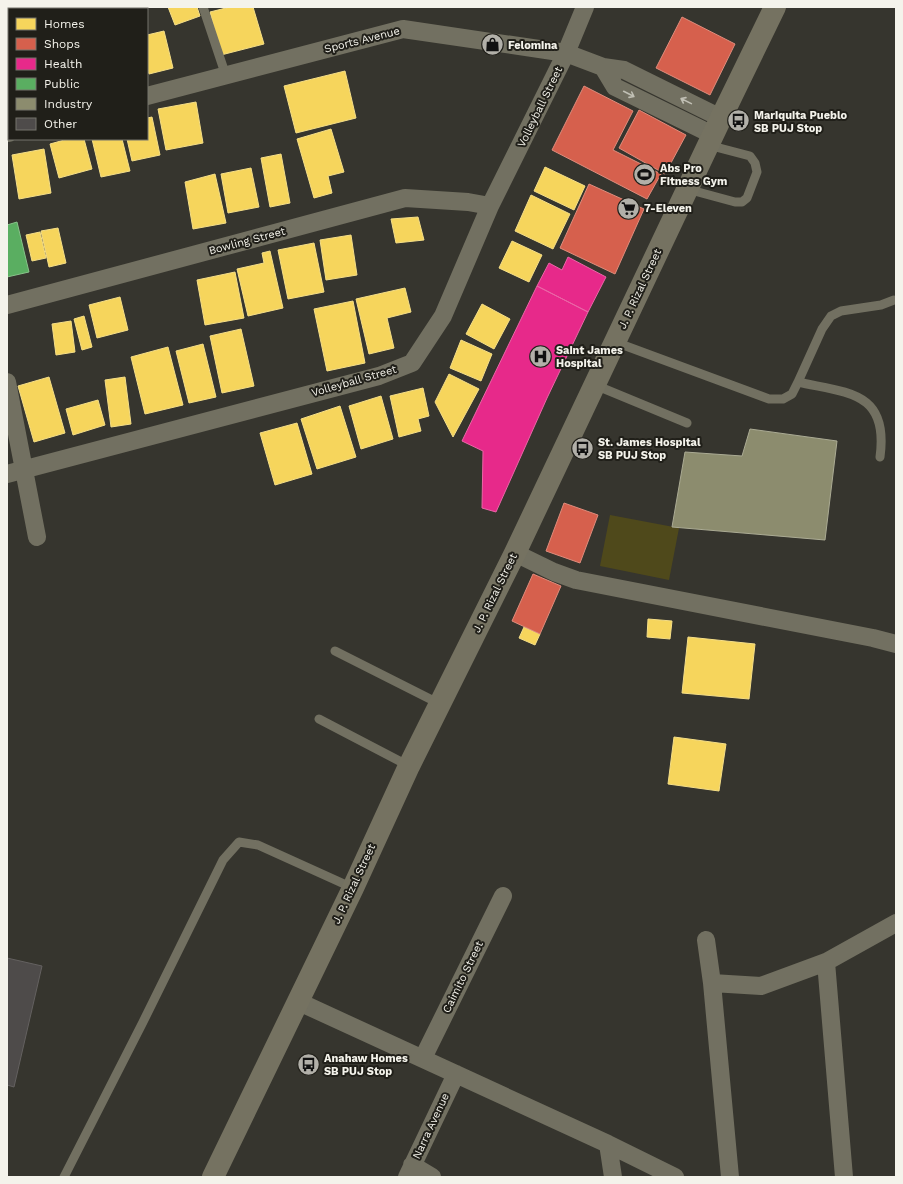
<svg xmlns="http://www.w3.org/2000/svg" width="903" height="1184" font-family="'Work Sans',sans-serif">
	<rect width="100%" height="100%" fill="#36352e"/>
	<path fill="#4f491b" d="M 610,515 L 679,528 L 669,580 L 600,566 Z"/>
	<path fill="#f6d55c" stroke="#f5de87" d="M 168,7 L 197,7 L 200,16 L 175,25 Z
		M 230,7 L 253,7 L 264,44 L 221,55 L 210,12 Z
		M 164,31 L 173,68 L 149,74 L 147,67 L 147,35 Z
		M 345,71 L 356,118 L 296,133 L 284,86 Z
		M 196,102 L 203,143 L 166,150 L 158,109 Z
		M 152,117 L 160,155 L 132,161 L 127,139 L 147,139 L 147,118 Z
		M 331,129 L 344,172 L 328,176 L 332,193 L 314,198 L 297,139 Z
		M 68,139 L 84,139 L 92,169 L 59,178 L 50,144 Z
		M 92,139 L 122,139 L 130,171 L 101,177 Z
		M 44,149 L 51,193 L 19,199 L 12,155 Z
		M 281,154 L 290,203 L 270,207 L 261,158 Z
		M 545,167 L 585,186 L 574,210 L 534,191 Z
		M 251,168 L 259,207 L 228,213 L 221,174 Z
		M 215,174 L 226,223 L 193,229 L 185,182 Z
		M 531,195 L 570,214 L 553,249 L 515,231 Z
		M 418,217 L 424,240 L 396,243 L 391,219 Z
		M 58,228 L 66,263 L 49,267 L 41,231 Z
		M 40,232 L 46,258 L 32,261 L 26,235 Z
		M 351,235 L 357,275 L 326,280 L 320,240 Z
		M 512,241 L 542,255 L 529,282 L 499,268 Z
		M 314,243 L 324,292 L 288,299 L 278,250 Z
		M 270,251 L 283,308 L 248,316 L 237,269 L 264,263 L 262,253 Z
		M 235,272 L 244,318 L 205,325 L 197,280 Z
		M 405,288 L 411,312 L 387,318 L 394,348 L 369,354 L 356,299 Z
		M 120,297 L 128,330 L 97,338 L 89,305 Z
		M 353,301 L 365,363 L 327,371 L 314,309 Z
		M 482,304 L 510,319 L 494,349 L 466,334 Z
		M 84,316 L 92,347 L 82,350 L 74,319 Z
		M 71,321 L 75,352 L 56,355 L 52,324 Z
		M 241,329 L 254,386 L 222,393 L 210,336 Z
		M 461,340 L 492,354 L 481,381 L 450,368 Z
		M 203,344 L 216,397 L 189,403 L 176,351 Z
		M 168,347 L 183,405 L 145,414 L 131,357 Z
		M 449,374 L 479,389 L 453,437 L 435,402 Z
		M 49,377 L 65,433 L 34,442 L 18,386 Z
		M 125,377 L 131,424 L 111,427 L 105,380 Z
		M 423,388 L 429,416 L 418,419 L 421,431 L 399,437 L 390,396 Z
		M 381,396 L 393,439 L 361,449 L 349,406 Z
		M 98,400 L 105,425 L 73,435 L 66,409 Z
		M 340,406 L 356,457 L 317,469 L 301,419 Z
		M 297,423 L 312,474 L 275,485 L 260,433 Z
		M 648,619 L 672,621 L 670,639 L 647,637 Z
		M 524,627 L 540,634 L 535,645 L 519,638 Z
		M 688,637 L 755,644 L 749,699 L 682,693 Z
		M 674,737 L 726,744 L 719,791 L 668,784 Z"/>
	<path fill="#d6604d" stroke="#df8c7c" d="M 682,17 L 735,44 L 710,95 L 656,68 Z
		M 584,86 L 633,111 L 613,150 L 661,174 L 647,199 L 552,150 Z
		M 639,110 L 686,135 L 665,174 L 619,148 Z
		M 589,184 L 644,209 L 615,274 L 560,248 Z
		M 564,503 L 598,515 L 580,563 L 546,551 Z
		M 533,574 L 561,586 L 540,634 L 512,621 Z"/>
	<path fill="#e7298a" stroke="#eb66a7" d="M 568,257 L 606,277 L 588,312 L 537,286 L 549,263 L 562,270 Z
		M 537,286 L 588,312 L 547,398 L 496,512 L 482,508 L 483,451 L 462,441 Z"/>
	<path fill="#5aae61" stroke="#88c38a" d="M 17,222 L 29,272 L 7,277 L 7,225 Z"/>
	<path fill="#8c8c6e" stroke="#abab94" d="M 750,429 L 837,441 L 825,540 L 672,527 L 685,452 L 742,456 Z"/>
	<path fill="#4e4b4a" stroke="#646160" d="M 7,958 L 42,966 L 14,1087 L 7,1085 Z"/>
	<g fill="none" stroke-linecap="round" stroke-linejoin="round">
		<path stroke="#727061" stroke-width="9" d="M 203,7 L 226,76
			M 687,189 L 735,202 L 742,202 L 747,198 L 757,172 L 755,163 L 750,156 L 708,145
			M 615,342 L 769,399 L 783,399 L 792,394 L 798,382 C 847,393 889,391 880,457
			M 798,382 L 822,329 L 831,316 L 841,311 L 881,305 L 894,300
			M 595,385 L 687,423
			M 335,651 L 440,704
			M 319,719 L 409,766
			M 64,1177 L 143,1022 L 223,860 L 239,842 L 258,845 L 353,888"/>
		<path stroke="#727061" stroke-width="18" d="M 31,9 L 31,7
			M 603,67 L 615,87 L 713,135
			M 7,93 L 9,86
			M 147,96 L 403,29 L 566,53 L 603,67 L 624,70 L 721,118
			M 7,133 L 9,133
			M 7,305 L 405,198 L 468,202 L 490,206
			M 7,382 L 37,537
			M 7,474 L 379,376 L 412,363 L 443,316 L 490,206 L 566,53 L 585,7
			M 515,553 L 554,572 L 576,580 L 873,638 L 896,644
			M 706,940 L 712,983 L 730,1177
			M 826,962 L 844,1177
			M 712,983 L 761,986 L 826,962 L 896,923
			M 299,1002 L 608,1144 L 675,1177
			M 423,1058 L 503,896
			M 608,1144 L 613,1177
			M 412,1165 L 432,1177
			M 407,1177 L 456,1074"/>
		<path stroke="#757261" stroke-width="22" d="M 213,1177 L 353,888 L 409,766 L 515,553 L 721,118 L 775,7"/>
	</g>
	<defs><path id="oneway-shaft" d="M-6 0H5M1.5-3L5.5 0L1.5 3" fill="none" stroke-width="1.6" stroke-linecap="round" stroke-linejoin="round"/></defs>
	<g stroke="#c0bfb4">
		<use href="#oneway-shaft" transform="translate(629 94) rotate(27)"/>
		<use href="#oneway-shaft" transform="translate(686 101) rotate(-154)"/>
	</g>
	<defs>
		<symbol id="shop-disc" viewBox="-11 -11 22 22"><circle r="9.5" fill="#b2b0a9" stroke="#201f19"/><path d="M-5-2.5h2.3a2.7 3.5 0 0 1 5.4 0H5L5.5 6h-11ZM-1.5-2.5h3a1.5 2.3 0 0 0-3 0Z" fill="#111"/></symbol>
		<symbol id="bus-disc" viewBox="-11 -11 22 22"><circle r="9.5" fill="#b2b0a9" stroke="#201f19"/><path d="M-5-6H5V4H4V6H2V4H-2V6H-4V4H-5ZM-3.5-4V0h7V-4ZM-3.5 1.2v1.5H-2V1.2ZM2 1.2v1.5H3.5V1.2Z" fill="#111"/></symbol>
		<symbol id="stadium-disc" viewBox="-11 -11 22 22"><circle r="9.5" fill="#b2b0a9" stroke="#201f19"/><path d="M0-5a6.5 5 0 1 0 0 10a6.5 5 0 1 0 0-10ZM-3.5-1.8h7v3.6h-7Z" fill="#111"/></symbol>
		<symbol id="supermarket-disc" viewBox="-11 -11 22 22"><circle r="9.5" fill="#b2b0a9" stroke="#201f19"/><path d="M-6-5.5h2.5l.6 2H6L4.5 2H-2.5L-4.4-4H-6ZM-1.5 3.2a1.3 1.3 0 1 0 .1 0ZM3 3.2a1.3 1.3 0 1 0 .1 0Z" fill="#111"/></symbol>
		<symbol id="hospital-disc" viewBox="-11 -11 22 22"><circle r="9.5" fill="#b2b0a9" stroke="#201f19"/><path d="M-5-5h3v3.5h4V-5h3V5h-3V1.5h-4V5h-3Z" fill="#111"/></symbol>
	</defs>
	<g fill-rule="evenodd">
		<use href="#shop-disc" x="480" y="32" width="25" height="25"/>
		<use href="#bus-disc" x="726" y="108" width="25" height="25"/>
		<use href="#stadium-disc" x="632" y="162" width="25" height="25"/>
		<use href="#supermarket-disc" x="616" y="196" width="25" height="25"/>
		<use href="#hospital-disc" x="528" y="344" width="25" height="25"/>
		<use href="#bus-disc" x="570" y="436" width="25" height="25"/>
		<use href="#bus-disc" x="296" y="1052" width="25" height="25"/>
	</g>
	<g text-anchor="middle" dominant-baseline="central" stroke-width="4" stroke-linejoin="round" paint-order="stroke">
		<g font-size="11" fill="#f4f3eb" stroke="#201f19">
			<text transform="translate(362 40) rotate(-14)">Sports Avenue</text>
			<text transform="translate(540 107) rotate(-64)">Volleyball Street</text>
			<text transform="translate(247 241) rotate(-15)">Bowling Street</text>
			<text transform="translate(640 289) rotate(-65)">J. P. Rizal Street</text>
			<text transform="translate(354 381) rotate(-16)">Volleyball Street</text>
			<text transform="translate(495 593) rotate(-64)">J. P. Rizal Street</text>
			<text transform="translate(354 884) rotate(-65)">J. P. Rizal Street</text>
			<text transform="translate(463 977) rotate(-64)">Caimito Street</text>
			<text transform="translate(431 1126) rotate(-65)">Narra Avenue</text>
		</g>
		<g font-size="11" font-weight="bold" fill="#f4f3eb" stroke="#201f19" text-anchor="start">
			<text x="508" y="45">Felomina</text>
			<text x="754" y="115">Mariquita Pueblo<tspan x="754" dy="13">SB PUJ Stop</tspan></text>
			<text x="660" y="168">Abs Pro<tspan x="660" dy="13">Fitness Gym</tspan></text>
			<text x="644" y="208">7-Eleven</text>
			<text x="556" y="350">Saint James<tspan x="556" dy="13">Hospital</tspan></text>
			<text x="598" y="442">St. James Hospital<tspan x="598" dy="13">SB PUJ Stop</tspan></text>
			<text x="324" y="1058">Anahaw Homes<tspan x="324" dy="13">SB PUJ Stop</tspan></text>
		</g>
	</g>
	<rect width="903" height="1184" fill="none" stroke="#f4f3eb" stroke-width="16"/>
	<rect x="8" y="8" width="140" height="132" fill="#201f19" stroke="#75746d"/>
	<rect x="16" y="18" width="20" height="12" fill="#f6d55c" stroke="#75746d"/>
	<text x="44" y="28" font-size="12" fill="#f4f3eb">Homes</text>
	<rect x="16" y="38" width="20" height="12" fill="#d6604d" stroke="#75746d"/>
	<text x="44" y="48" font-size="12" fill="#f4f3eb">Shops</text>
	<rect x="16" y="58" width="20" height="12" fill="#e7298a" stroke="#75746d"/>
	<text x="44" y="68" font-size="12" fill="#f4f3eb">Health</text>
	<rect x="16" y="78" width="20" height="12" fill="#5aae61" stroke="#75746d"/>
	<text x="44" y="88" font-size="12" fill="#f4f3eb">Public</text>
	<rect x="16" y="98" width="20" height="12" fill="#8c8c6e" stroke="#75746d"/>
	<text x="44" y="108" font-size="12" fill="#f4f3eb">Industry</text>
	<rect x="16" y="118" width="20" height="12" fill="#4e4b4a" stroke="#75746d"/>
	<text x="44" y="128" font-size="12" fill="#f4f3eb">Other</text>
</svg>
